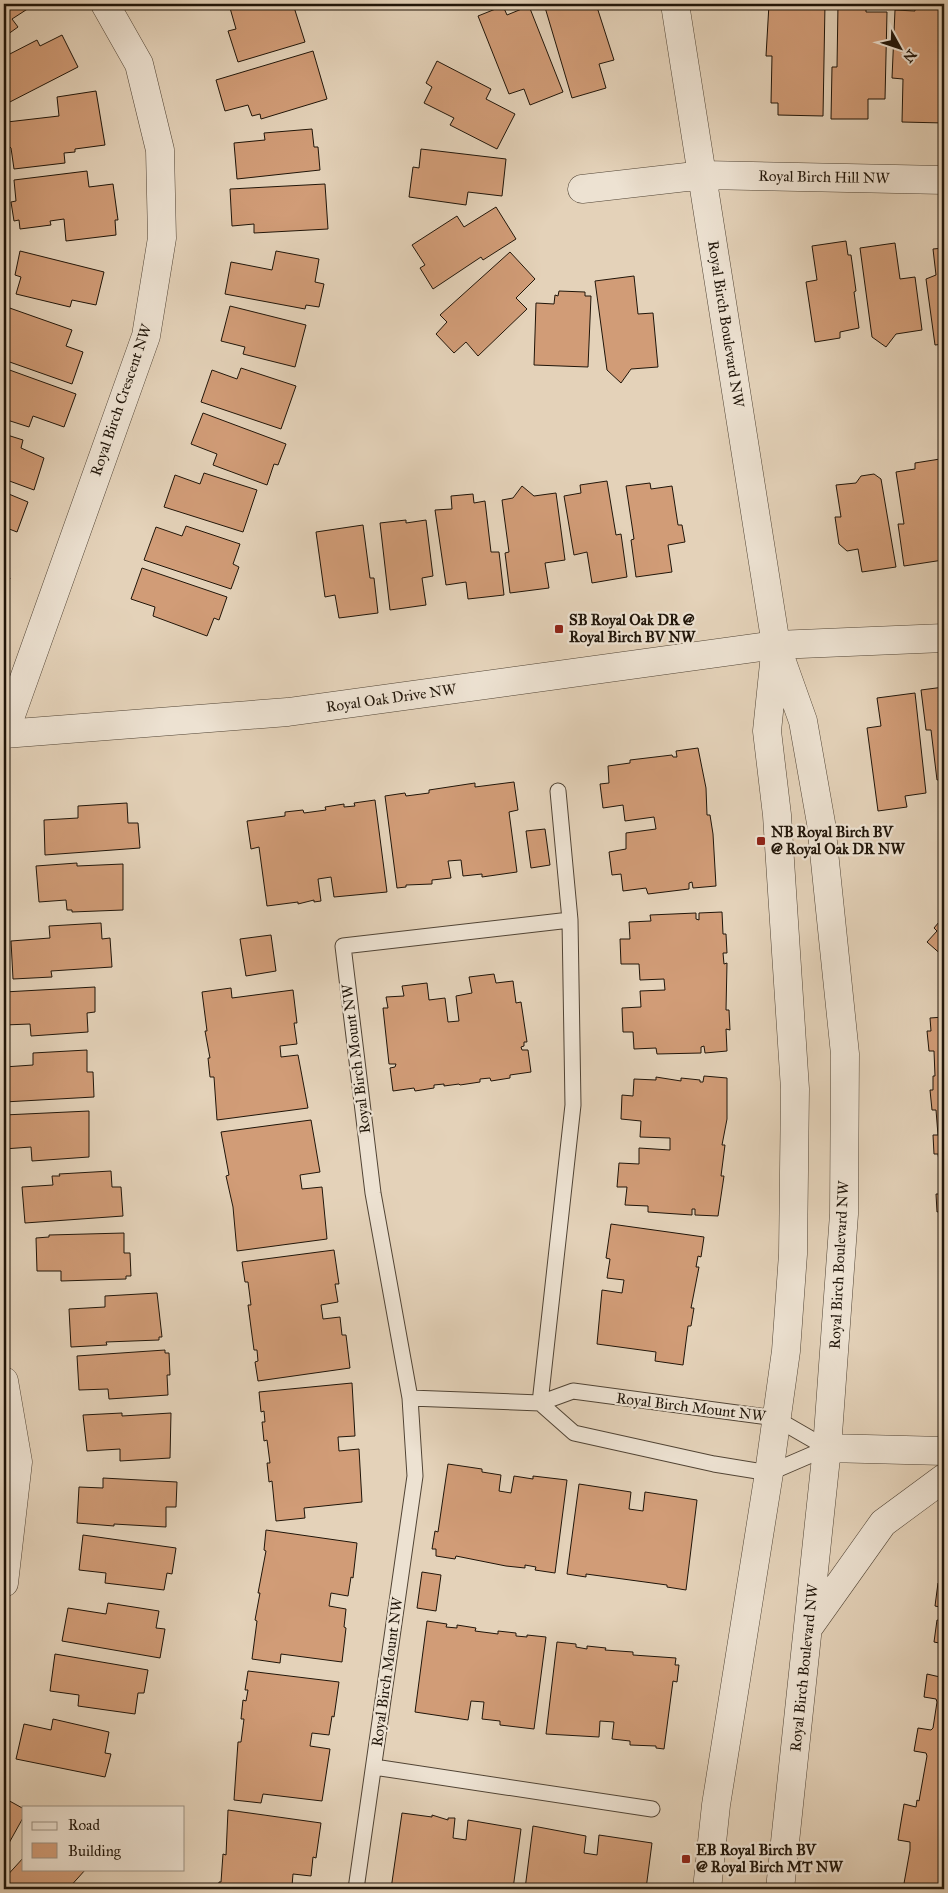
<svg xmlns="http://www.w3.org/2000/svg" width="948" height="1893" font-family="'IM FELL Great Primer',serif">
	<rect width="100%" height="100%" fill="#e4d2b9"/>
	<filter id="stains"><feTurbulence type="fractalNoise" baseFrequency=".004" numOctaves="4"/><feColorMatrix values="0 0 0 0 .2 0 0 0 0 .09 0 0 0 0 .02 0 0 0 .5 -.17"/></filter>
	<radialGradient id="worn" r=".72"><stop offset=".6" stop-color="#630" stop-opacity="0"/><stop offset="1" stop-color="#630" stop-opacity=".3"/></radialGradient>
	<path fill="#d19c77" stroke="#201509" d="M 4,4 L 26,4 L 29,8 L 12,19 L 18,27 L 4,37 Z
		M 245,4 L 293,4 L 305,42 L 238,62 L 228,31 L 236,29 L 230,8 Z
		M 544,4 L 596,4 L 614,60 L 599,64 L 606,88 L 572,98 Z
		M 769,4 L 825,4 L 823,116 L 778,115 L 778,103 L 771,103 L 772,56 L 766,56 Z
		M 838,4 L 866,4 L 866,12 L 887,12 L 885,99 L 868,99 L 868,119 L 831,119 L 832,67 L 837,67 Z
		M 915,4 L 940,4 L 940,11 L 943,11 L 941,53 L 944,53 L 944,123 L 902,122 L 903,79 L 892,78 L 895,10 L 915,11 Z
		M 503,6 L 507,15 L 529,6 L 563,92 L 530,105 L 524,89 L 509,94 L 478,16 Z
		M 62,35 L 78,67 L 4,105 L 4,57 L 37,40 L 40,46 Z
		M 313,51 L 327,99 L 261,119 L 260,114 L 252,116 L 248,105 L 225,111 L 216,80 Z
		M 437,61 L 491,89 L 486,99 L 515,114 L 497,149 L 450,125 L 454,118 L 424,103 L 432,87 L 426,83 Z
		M 96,91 L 105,145 L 75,149 L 75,152 L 64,153 L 65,163 L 14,169 L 11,148 L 6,143 L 4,133 L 8,127 L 7,122 L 59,116 L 57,97 Z
		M 312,129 L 314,147 L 318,147 L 320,170 L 237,179 L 234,143 L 265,140 L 264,133 Z
		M 421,149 L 506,159 L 502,196 L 468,192 L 466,205 L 409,197 L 413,167 L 419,168 Z
		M 87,171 L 89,187 L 113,184 L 118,220 L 115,220 L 116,235 L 66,241 L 64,219 L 50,221 L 51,225 L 20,229 L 19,220 L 14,221 L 11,202 L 16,201 L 14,180 Z
		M 325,184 L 328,229 L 254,233 L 254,224 L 232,226 L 230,189 Z
		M 496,207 L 516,239 L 483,260 L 481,257 L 433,289 L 420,268 L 425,265 L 412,245 L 457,216 L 464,227 Z
		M 846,241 L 848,255 L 851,255 L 856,291 L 854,292 L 859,328 L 840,332 L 840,338 L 815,342 L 806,282 L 817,280 L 812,246 Z
		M 895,243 L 900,279 L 915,277 L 922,330 L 896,334 L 886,347 L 872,337 L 860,248 Z
		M 944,248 L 944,344 L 935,345 L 926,279 L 936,275 L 933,249 Z
		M 20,251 L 104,272 L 96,305 L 72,300 L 70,307 L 16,294 L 21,277 L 15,275 Z
		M 276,251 L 319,259 L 315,282 L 324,284 L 319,307 L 306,305 L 305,309 L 225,294 L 231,262 L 272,270 Z
		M 510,252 L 535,279 L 516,298 L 527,309 L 478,356 L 466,342 L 454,353 L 436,334 L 447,322 L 440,315 Z
		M 634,276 L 638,314 L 653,313 L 658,367 L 631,369 L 621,383 L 607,370 L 595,281 Z
		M 559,291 L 585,292 L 585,296 L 591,296 L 588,367 L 534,365 L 536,303 L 554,304 L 555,295 L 558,296 Z
		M 4,306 L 72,330 L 66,346 L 83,352 L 72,384 L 4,360 Z
		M 230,306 L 306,325 L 295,367 L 243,354 L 245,347 L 221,341 Z
		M 4,368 L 76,394 L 64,427 L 33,416 L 29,427 L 4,419 Z
		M 241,368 L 296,386 L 281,429 L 201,402 L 212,370 L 237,379 Z
		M 203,413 L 286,444 L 278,465 L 274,464 L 267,485 L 213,465 L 217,454 L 191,444 Z
		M 4,434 L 23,440 L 21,448 L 44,458 L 34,490 L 4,479 Z
		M 940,459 L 944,487 L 944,530 L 939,532 L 943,560 L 904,566 L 898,524 L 904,524 L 896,472 L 915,469 L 915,463 Z
		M 204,473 L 257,490 L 243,532 L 164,507 L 175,475 L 200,484 Z
		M 874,474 L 881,479 L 896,567 L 862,572 L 858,549 L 847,551 L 839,544 L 835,517 L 841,517 L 836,485 L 856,483 L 861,476 Z
		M 607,481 L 616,535 L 621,534 L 627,577 L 592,583 L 587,552 L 574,555 L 564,496 L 581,493 L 580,485 Z
		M 650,483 L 651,489 L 672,486 L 678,525 L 682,525 L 685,542 L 668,545 L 672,572 L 636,577 L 631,540 L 634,539 L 626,486 Z
		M 522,486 L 534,496 L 556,493 L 565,560 L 545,563 L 549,588 L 510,593 L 505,553 L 509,552 L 502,500 L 513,498 Z
		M 4,492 L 28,502 L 17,532 L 4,527 Z
		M 473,494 L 474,503 L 485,501 L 491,552 L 499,552 L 504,595 L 468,599 L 466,582 L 446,585 L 435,510 L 452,509 L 451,496 Z
		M 406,520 L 406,523 L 426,520 L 433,576 L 422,578 L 426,605 L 390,610 L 380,523 Z
		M 363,525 L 370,578 L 374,578 L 378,613 L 339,618 L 335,595 L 325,597 L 316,532 Z
		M 186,526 L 240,544 L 233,564 L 239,567 L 231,589 L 144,560 L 156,527 L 182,536 Z
		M 142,568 L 227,597 L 219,620 L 214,618 L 207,636 L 153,616 L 155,607 L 131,599 Z
		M 4,576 L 10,578 L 4,595 Z
		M 944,687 L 944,779 L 937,780 L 931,730 L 926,730 L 921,690 Z
		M 915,693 L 926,793 L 905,796 L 907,807 L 878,811 L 867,728 L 881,726 L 877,698 Z
		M 698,748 L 706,788 L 707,815 L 710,815 L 713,834 L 716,886 L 693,888 L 692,882 L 689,883 L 689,889 L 648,894 L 646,888 L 623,891 L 621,874 L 612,875 L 609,852 L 626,849 L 626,833 L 656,829 L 654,817 L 625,821 L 623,805 L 603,808 L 600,784 L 609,783 L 608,766 L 630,763 L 630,760 L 672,755 L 673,757 L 677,757 L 676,751 Z
		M 514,782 L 518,810 L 509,812 L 517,872 L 482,877 L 482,874 L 463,876 L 461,860 L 448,861 L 451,878 L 432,880 L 432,884 L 406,885 L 406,887 L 397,888 L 385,796 L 405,793 L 406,796 L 429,793 L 429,790 L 475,783 L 475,787 Z
		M 375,800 L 387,892 L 334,897 L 331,877 L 318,879 L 321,901 L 314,902 L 314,900 L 298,904 L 298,902 L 267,906 L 259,847 L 251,849 L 247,821 L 285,816 L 285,812 L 303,810 L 304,813 L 326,810 L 325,807 L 344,804 L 344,807 L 355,806 L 354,803 Z
		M 127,803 L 128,823 L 138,823 L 140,848 L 45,855 L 44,820 L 78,818 L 78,806 Z
		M 545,829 L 550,865 L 531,868 L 526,831 Z
		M 77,863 L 77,866 L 123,864 L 123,910 L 72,912 L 72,910 L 67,910 L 66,900 L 39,902 L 36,866 Z
		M 722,912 L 723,934 L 726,934 L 727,953 L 723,953 L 724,964 L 727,963 L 726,1010 L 729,1010 L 730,1030 L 726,1029 L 727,1051 L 705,1053 L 704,1046 L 701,1047 L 701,1053 L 657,1054 L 656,1048 L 634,1049 L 633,1032 L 623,1032 L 622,1008 L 641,1007 L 640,991 L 665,990 L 664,979 L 640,980 L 639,964 L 621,964 L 620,939 L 630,939 L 629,922 L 651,921 L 650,915 L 696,913 L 696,919 L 699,920 L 699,913 Z
		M 944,916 L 944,957 L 927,942 L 937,931 L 934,928 Z
		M 101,923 L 102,939 L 110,938 L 112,967 L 51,971 L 52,977 L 13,979 L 11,941 L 50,938 L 49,926 Z
		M 271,935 L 276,971 L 246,976 L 240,939 Z
		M 494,974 L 496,983 L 513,981 L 516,1003 L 521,1002 L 527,1042 L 524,1042 L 524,1046 L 521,1047 L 522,1050 L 528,1050 L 531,1072 L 510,1075 L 510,1078 L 491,1081 L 490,1078 L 480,1079 L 480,1082 L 460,1085 L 459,1084 L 444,1086 L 444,1084 L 434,1085 L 434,1088 L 415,1091 L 414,1088 L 393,1091 L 390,1068 L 395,1067 L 396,1064 L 389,1064 L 383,1008 L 388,1008 L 386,997 L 404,996 L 402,986 L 427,983 L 429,1000 L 445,998 L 448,1022 L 459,1021 L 456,996 L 472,993 L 469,977 Z
		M 95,987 L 95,1012 L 87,1013 L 88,1032 L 31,1036 L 30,1024 L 4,1025 L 4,992 Z
		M 231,988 L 232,998 L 293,990 L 297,1023 L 294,1023 L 297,1044 L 280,1046 L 281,1057 L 298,1055 L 308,1108 L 217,1120 L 214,1077 L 210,1077 L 208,1058 L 210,1058 L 205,1031 L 207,1031 L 202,992 Z
		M 944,1017 L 944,1227 L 941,1227 L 941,1211 L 937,1212 L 936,1194 L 941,1194 L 940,1168 L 938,1154 L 934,1154 L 933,1135 L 938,1135 L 936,1110 L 932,1110 L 930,1090 L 933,1090 L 933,1076 L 935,1076 L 934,1051 L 929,1051 L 927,1031 L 931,1031 L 930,1018 Z
		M 87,1050 L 87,1072 L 93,1072 L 94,1097 L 4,1102 L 4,1067 L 33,1065 L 33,1053 Z
		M 704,1076 L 727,1078 L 727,1119 L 722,1145 L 725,1145 L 721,1176 L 724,1176 L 718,1216 L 695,1215 L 695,1209 L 692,1209 L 692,1215 L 648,1212 L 648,1206 L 625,1205 L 627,1187 L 617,1187 L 619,1163 L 639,1164 L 639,1148 L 670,1150 L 670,1138 L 640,1137 L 641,1121 L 621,1119 L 622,1095 L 633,1096 L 634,1079 L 656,1080 L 656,1077 L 681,1081 L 681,1078 L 700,1080 L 700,1082 L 703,1082 Z
		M 89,1111 L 89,1157 L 32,1161 L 31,1147 L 4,1149 L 4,1115 Z
		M 311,1120 L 320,1172 L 300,1175 L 302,1189 L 322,1187 L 327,1239 L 237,1251 L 233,1207 L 226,1176 L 229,1175 L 221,1132 Z
		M 111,1171 L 112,1187 L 121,1187 L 123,1216 L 25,1223 L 22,1187 L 53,1185 L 52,1176 L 60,1176 L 59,1174 Z
		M 611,1224 L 704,1237 L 701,1257 L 698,1256 L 696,1267 L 699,1267 L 691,1308 L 694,1308 L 691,1326 L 688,1326 L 683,1365 L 655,1361 L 656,1352 L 597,1344 L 602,1290 L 622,1293 L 624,1280 L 607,1278 L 610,1259 L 606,1258 Z
		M 124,1233 L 124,1253 L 130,1253 L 131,1276 L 126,1276 L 126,1279 L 61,1281 L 61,1271 L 37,1271 L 36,1238 L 49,1237 L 49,1235 Z
		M 334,1250 L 339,1284 L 335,1284 L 338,1302 L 321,1305 L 323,1319 L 340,1317 L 342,1335 L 346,1335 L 350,1368 L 258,1381 L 255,1362 L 258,1361 L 257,1350 L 254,1350 L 248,1305 L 251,1305 L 248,1282 L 245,1282 L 242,1262 Z
		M 157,1293 L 162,1337 L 159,1337 L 159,1340 L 106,1342 L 107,1345 L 71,1347 L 69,1309 L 105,1307 L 105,1296 Z
		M 165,1350 L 165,1353 L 169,1353 L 170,1375 L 167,1375 L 168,1395 L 109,1399 L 108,1389 L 79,1390 L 77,1356 Z
		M 352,1383 L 355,1436 L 338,1437 L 339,1451 L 359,1449 L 362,1502 L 304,1508 L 305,1518 L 276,1521 L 272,1481 L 269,1482 L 267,1463 L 270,1463 L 267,1440 L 264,1441 L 262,1422 L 265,1422 L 264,1411 L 261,1412 L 259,1392 Z
		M 122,1413 L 122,1416 L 171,1413 L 170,1458 L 120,1461 L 120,1449 L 87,1451 L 83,1415 Z
		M 448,1464 L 482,1469 L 482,1472 L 501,1475 L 499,1491 L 511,1493 L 514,1476 L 533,1479 L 533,1476 L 567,1480 L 555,1573 L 535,1570 L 536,1567 L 525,1565 L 525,1568 L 506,1566 L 456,1556 L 455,1559 L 436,1556 L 436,1549 L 432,1549 L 435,1531 L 438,1532 Z
		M 103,1478 L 177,1482 L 176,1507 L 166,1507 L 166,1527 L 114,1524 L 114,1526 L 77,1523 L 79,1487 L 103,1488 Z
		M 579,1484 L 631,1492 L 629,1509 L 643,1511 L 645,1492 L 697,1500 L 686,1590 L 667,1587 L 667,1585 L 586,1574 L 586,1577 L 567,1574 Z
		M 266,1530 L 357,1543 L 353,1578 L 351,1577 L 348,1596 L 331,1593 L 329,1606 L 346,1609 L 344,1627 L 346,1628 L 342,1662 L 281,1654 L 280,1663 L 252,1659 L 257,1621 L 255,1620 L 260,1593 L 258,1593 L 266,1551 L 264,1550 Z
		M 83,1535 L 176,1548 L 172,1574 L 167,1573 L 164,1590 L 105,1583 L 106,1573 L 79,1570 Z
		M 422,1572 L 441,1575 L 436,1611 L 417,1608 Z
		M 938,1583 L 944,1585 L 944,1608 L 935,1606 Z
		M 108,1603 L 159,1611 L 156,1628 L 165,1629 L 160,1658 L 62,1641 L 68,1608 L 106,1614 Z
		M 937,1620 L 944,1621 L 944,1644 L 934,1642 Z
		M 427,1621 L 447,1624 L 446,1627 L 457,1628 L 457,1625 L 476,1628 L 475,1631 L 498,1634 L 498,1631 L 516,1633 L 516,1636 L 527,1637 L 527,1635 L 546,1637 L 534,1729 L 500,1725 L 500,1721 L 482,1719 L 484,1702 L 471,1701 L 468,1720 L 415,1712 Z
		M 557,1642 L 576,1644 L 576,1647 L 587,1649 L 587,1646 L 606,1648 L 605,1650 L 633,1652 L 633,1655 L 676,1658 L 675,1665 L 679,1665 L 677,1682 L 673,1681 L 664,1749 L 656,1748 L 656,1746 L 630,1745 L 630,1741 L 612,1739 L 614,1722 L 600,1721 L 599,1737 L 546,1734 Z
		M 55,1654 L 148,1670 L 144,1693 L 138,1693 L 135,1714 L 78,1706 L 79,1695 L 50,1691 Z
		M 944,1661 L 944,1889 L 903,1889 L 910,1850 L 910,1842 L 898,1840 L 904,1804 L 916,1807 L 917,1800 L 919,1801 L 927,1756 L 926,1753 L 914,1751 L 918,1728 L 931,1730 L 933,1728 L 937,1702 L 936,1699 L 924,1697 L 927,1674 L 940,1677 Z
		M 248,1671 L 339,1682 L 334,1717 L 332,1716 L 329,1735 L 312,1733 L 310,1746 L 330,1749 L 322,1801 L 263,1794 L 261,1803 L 234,1800 L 238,1742 L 241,1742 L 244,1719 L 241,1719 L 243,1700 L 246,1701 L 248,1690 L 245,1690 Z
		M 53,1719 L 109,1732 L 105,1753 L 111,1754 L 105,1777 L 16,1759 L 24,1724 L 51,1730 Z
		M 6,1799 L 24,1809 L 24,1816 L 4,1852 Z
		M 228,1810 L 321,1823 L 316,1858 L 313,1857 L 311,1876 L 293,1874 L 292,1886 L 309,1889 L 218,1889 L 219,1882 L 221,1882 L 223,1854 L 226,1855 Z
		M 402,1813 L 432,1817 L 432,1815 L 448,1820 L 448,1818 L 455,1818 L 453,1838 L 466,1840 L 468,1820 L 521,1829 L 513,1889 L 391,1889 Z
		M 533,1826 L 586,1836 L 584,1853 L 597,1855 L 599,1835 L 652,1843 L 646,1889 L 525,1889 Z
		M 24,1857 L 24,1869 L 86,1869 L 68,1889 L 4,1889 L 4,1879 Z"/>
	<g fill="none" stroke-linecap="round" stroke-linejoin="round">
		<defs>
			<path id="service" d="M 410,1398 L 540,1403 L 573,1391 L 775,1418 L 827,1448
				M 540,1403 L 573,1105 L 570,920 L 558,791
				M 540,1403 L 574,1433 L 714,1464 L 769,1473 L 827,1448
				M 374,1767 L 652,1809
				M 356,1889 L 415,1476 L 410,1398 L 373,1193 L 343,946 L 570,920"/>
			<path id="minor" d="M 675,4 L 776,645 L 944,638
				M 582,189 L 704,175 L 944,180
				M 4,735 L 146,336 L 162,238 L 160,150 L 139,64 L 105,4
				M 4,1381 L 18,1462 L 4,1583"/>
			<path id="tertiary" d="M 776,645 L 803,721 L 821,823 L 845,1054 L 844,1214 L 827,1448 L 780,1889
				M 4,734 L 288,712 L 776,645
				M 827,1448 L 944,1451
				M 809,1627 L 883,1523 L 944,1478
				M 707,1889 L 716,1805 L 769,1473 L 786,1351 L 793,1254 L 795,1089 L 777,815 L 767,731 L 775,654"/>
		</defs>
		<use href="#service" stroke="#514435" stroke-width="17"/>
		<use href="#minor" stroke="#514435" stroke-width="29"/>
		<use href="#tertiary" stroke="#514435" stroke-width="29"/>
		<use href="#service" stroke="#ede2d2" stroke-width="15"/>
		<use href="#minor" stroke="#ede2d2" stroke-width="28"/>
		<use href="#tertiary" stroke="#ede2d2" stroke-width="28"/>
	</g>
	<g fill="#8f2418" stroke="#ede2d2" stroke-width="2">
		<rect x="554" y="624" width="10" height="10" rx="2.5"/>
		<rect x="756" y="836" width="10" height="10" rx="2.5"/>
		<rect x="681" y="1854" width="10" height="10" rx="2.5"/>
	</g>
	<g text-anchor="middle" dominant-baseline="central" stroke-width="4.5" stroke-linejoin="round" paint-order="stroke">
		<g font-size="15" fill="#201509" stroke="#ede2d2">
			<text transform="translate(824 177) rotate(1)">Royal Birch Hill NW</text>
			<text transform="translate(726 324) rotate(81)">Royal Birch Boulevard NW</text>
			<text transform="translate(121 400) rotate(-71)">Royal Birch Crescent NW</text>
			<text transform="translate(391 698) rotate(-8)">Royal Oak Drive NW</text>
			<text transform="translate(356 1059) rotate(-97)">Royal Birch Mount NW</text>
			<text transform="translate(839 1265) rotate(-87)">Royal Birch Boulevard NW</text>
			<text transform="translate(691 1407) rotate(7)">Royal Birch Mount NW</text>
			<text transform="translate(804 1668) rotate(-84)">Royal Birch Boulevard NW</text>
			<text transform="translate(387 1672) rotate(-82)">Royal Birch Mount NW</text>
		</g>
		<g font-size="15" font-weight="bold" fill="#201509" stroke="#ede2d2" text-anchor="start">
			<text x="569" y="620">SB Royal Oak DR @<tspan x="569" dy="17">Royal Birch BV NW</tspan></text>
			<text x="771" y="832">NB Royal Birch BV<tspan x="771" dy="17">@ Royal Oak DR NW</tspan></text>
			<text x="696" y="1850">EB Royal Birch BV<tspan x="696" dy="17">@ Royal Birch MT NW</tspan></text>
		</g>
	</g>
	<rect width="948" height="1893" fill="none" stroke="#e4d2b9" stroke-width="20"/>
	<rect x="5" y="5" width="938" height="1883" fill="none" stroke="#201509" stroke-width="2.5"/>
	<rect x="10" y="10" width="928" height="1873" fill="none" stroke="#201509"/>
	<rect x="22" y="1806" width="162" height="65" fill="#ede2d2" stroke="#9b9082"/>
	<rect x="32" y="1822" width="25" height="8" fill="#ede2d2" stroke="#9b9082"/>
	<text x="68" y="1830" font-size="15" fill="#201509">Road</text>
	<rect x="32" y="1843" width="25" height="15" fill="#d19c77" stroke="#9b9082"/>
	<text x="68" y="1856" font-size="15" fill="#201509">Building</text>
	<g transform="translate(900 48) rotate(130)" stroke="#ede2d2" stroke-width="4" paint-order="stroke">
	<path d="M0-4L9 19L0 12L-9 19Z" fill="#201509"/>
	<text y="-8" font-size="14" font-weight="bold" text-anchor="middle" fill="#201509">N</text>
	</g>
	<rect width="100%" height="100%" filter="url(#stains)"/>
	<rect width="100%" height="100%" fill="url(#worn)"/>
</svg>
